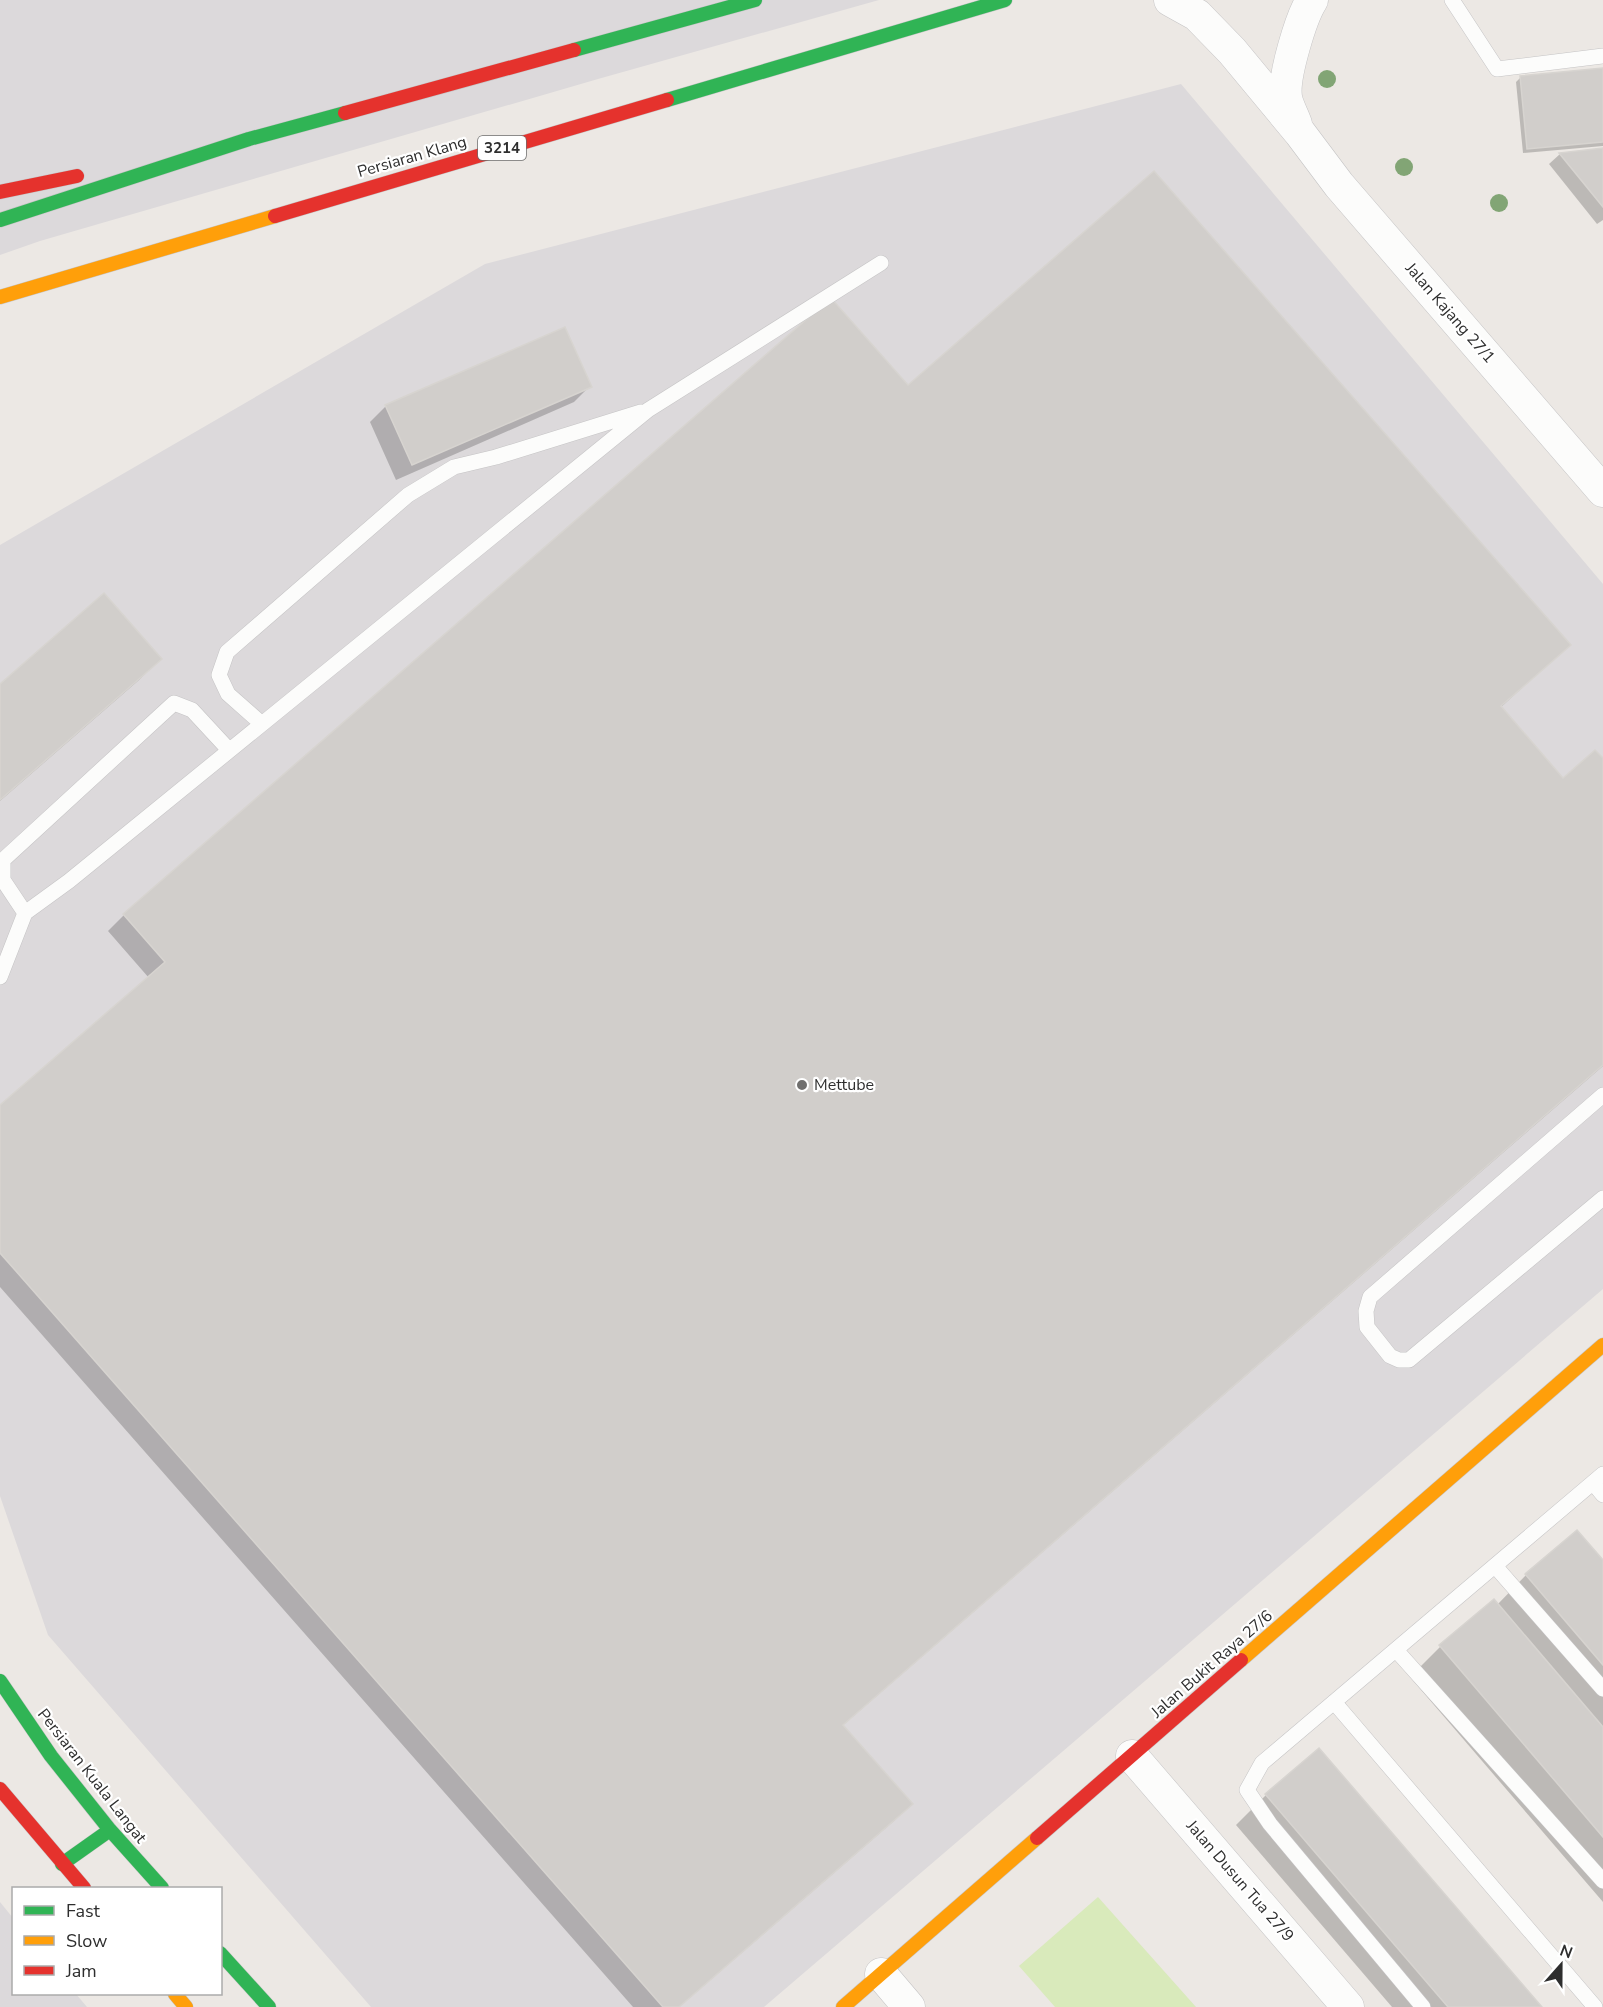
<svg xmlns="http://www.w3.org/2000/svg" width="1603" height="2007" font-family="'Nunito Sans',sans-serif">
	<rect width="100%" height="100%" fill="#ece8e4"/>
	<path fill="#dcd9db" d="M 0,0 L 879,0 L 598,79 L 40,241 L 0,255 Z
		M 1181,84 L 1603,584 L 1603,1289 L 764,2007 L 371,2007 L 48,1635 L 0,1496 L 0,545 L 485,264 Z
		M 0,1902 L 13,1918 L 14,1994 L 76,1994 L 87,2007 L 0,2007 Z"/>
	<path fill="#d9eabb" d="M 1098,1897 L 1196,2007 L 1055,2007 L 1019,1966 Z"/>
	<path fill="#0003" d="M 1603,69 L 1603,146 L 1523,153 L 1516,82 L 1521,77 Z
		M 1603,150 L 1603,220 L 1597,224 L 1549,164 L 1560,154 Z
		M 831,300 L 907,388 L 1569,645 L 1500,708 L 1563,780 L 1603,760 L 1603,1066 L 842,1726 L 895,1820 L 679,2007 L 633,2007 L 0,1287 L 0,1107 L 149,978 L 108,931 L 124,915 Z
		M 590,386 L 574,402 L 396,480 L 370,422 L 386,406 Z
		M 160,659 L 139,680 L 0,801 L 0,686 Z
		M 1603,1562 L 1603,1902 L 1410,1677 L 1440,1647 L 1494,1601 L 1497,1605 L 1526,1575 Z
		M 1266,1795 L 1540,2007 L 1392,2007 L 1236,1825 Z"/>
	<path fill="#d1cecb" stroke="#d7d4d0" stroke-width="1.5" d="M 1603,68 L 1603,142 L 1527,149 L 1520,76 Z
		M 1603,148 L 1603,207 L 1559,153 Z
		M 1154,171 L 1571,645 L 1501,706 L 1563,778 L 1595,750 L 1603,758 L 1603,1065 L 843,1725 L 913,1804 L 679,2007 L 663,2007 L 0,1253 L 0,1105 L 165,962 L 123,914 L 831,298 L 908,385 Z
		M 565,327 L 592,387 L 412,465 L 385,405 Z
		M 104,593 L 162,659 L 0,800 L 0,684 Z
		M 1577,1530 L 1603,1560 L 1603,1665 L 1525,1574 Z
		M 1494,1599 L 1603,1727 L 1603,1837 L 1439,1645 Z
		M 1319,1748 L 1542,2007 L 1448,2007 L 1265,1794 Z"/>
	<g fill="none" stroke-linecap="round" stroke-linejoin="round">
		<defs>
			<path id="lane" d="M 1452,0 L 1497,69 L 1603,56
				M 262,724 L 228,694 L 219,675 L 227,652 L 408,495 L 454,467 L 496,457 L 641,412
				M 25,913 L 3,880 L 3,860 L 174,703 L 192,710 L 229,750
				M 0,977 L 25,913 L 69,881 L 648,410 L 881,263
				M 1603,1095 L 1370,1297 L 1366,1311 L 1367,1327 L 1390,1356 L 1399,1360 L 1409,1360 L 1603,1198
				M 1593,1483 L 1603,1495
				M 1495,1566 L 1603,1689
				M 1396,1650 L 1603,1881
				M 1334,1702 L 1595,2007
				M 1423,2007 L 1270,1824 L 1247,1790 L 1262,1763 L 1603,1474"/>
			<path id="street" d="M 1170,0 L 1197,15 L 1232,51 L 1300,133 L 1339,185 L 1603,491
				M 1296,124 C 1293,115 1287,105 1286,97 C 1283,77 1301,17 1312,0
				M 1132,1756 L 1348,2007
				M 881,1974 L 909,2007"/>
			<path id="fast" d="M 574,50 L 755,0
				M 667,100 L 1005,0
				M 0,220 L 249,139 L 345,113
				M 0,1681 L 51,1756 L 110,1830 L 162,1888
				M 62,1864 L 110,1830
				M 220,1953 L 269,2007"/>
			<path id="slow" d="M 0,297 L 275,216
				M 1241,1660 L 1603,1345
				M 175,1994 L 186,2007
				M 843,2007 L 1037,1838"/>
			<path id="jam" d="M 345,113 L 574,50
				M 0,192 L 77,176
				M 275,216 L 667,100
				M 0,1789 L 84,1888
				M 1037,1838 L 1241,1660"/>
		</defs>
		<use href="#lane" stroke="#c5c4c5" stroke-width="16"/>
		<use href="#street" stroke="#c5c4c5" stroke-width="33"/>
		<use href="#fast" stroke="#c5c4c5" stroke-width="15"/>
		<use href="#slow" stroke="#c5c4c5" stroke-width="15"/>
		<use href="#jam" stroke="#c5c4c5" stroke-width="15"/>
		<use href="#lane" stroke="#fcfcfb" stroke-width="15"/>
		<use href="#street" stroke="#fcfcfb" stroke-width="32"/>
		<use href="#fast" stroke="#30b455" stroke-width="14"/>
		<use href="#slow" stroke="#ff9f0a" stroke-width="14"/>
		<use href="#jam" stroke="#e5322d" stroke-width="14"/>
	</g>
	<g fill="#82a575">
		<circle cx="1327" cy="79" r="9"/>
		<circle cx="1404" cy="167" r="9"/>
		<circle cx="1499" cy="203" r="9"/>
	</g>
	<circle fill="#706f6e" stroke="#fff" stroke-width="2" cx="802" cy="1085" r="6"/>
	<g text-anchor="middle" dominant-baseline="central" stroke-width="4.5" stroke-linejoin="round" paint-order="stroke">
		<rect fill="#fff" stroke="#6d6d6d" stroke-width="1.5" x="478" y="136" width="48" height="24" rx="4.5"/>
		<g font-size="15" font-weight="bold" fill="#2e2e2e">
			<text x="502" y="148">3214</text>
		</g>
		<g font-size="16" fill="#2e2e2e" stroke="#fff">
			<text transform="translate(412 157) rotate(-16)">Persiaran Klang</text>
			<text transform="translate(1450 313) rotate(49)">Jalan Kajang 27/1</text>
			<text transform="translate(1212 1664) rotate(-41)">Jalan Bukit Raya 27/6</text>
			<text transform="translate(92 1776) rotate(52)">Persiaran Kuala Langat</text>
			<text transform="translate(1240 1881) rotate(49)">Jalan Dusun Tua 27/9</text>
		</g>
		<g font-size="16" fill="#2e2e2e" stroke="#fff" text-anchor="start">
			<text x="814" y="1085">Mettube</text>
		</g>
	</g>
	<rect x="12" y="1887" width="210" height="108" fill="#ffffff" stroke="#ababab" stroke-width="1.5"/>
	<rect x="24" y="1906" width="30" height="9" fill="#30b455" stroke="#ababab" stroke-width="1.5"/>
	<text x="66" y="1917" font-size="18" fill="#2e2e2e">Fast</text>
	<rect x="24" y="1936" width="30" height="9" fill="#ff9f0a" stroke="#ababab" stroke-width="1.5"/>
	<text x="66" y="1947" font-size="18" fill="#2e2e2e">Slow</text>
	<rect x="24" y="1966" width="30" height="9" fill="#e5322d" stroke="#ababab" stroke-width="1.5"/>
	<text x="66" y="1977" font-size="18" fill="#2e2e2e">Jam</text>
	<g transform="translate(1561 1965) rotate(21)" stroke="#ffffff" stroke-width="4.5" paint-order="stroke">
	<path d="M0-4.5L10 22L0 15L-10 22Z" fill="#2e2e2e"/>
	<text y="-9" font-size="16" font-weight="bold" text-anchor="middle" fill="#2e2e2e">N</text>
	</g>
</svg>
